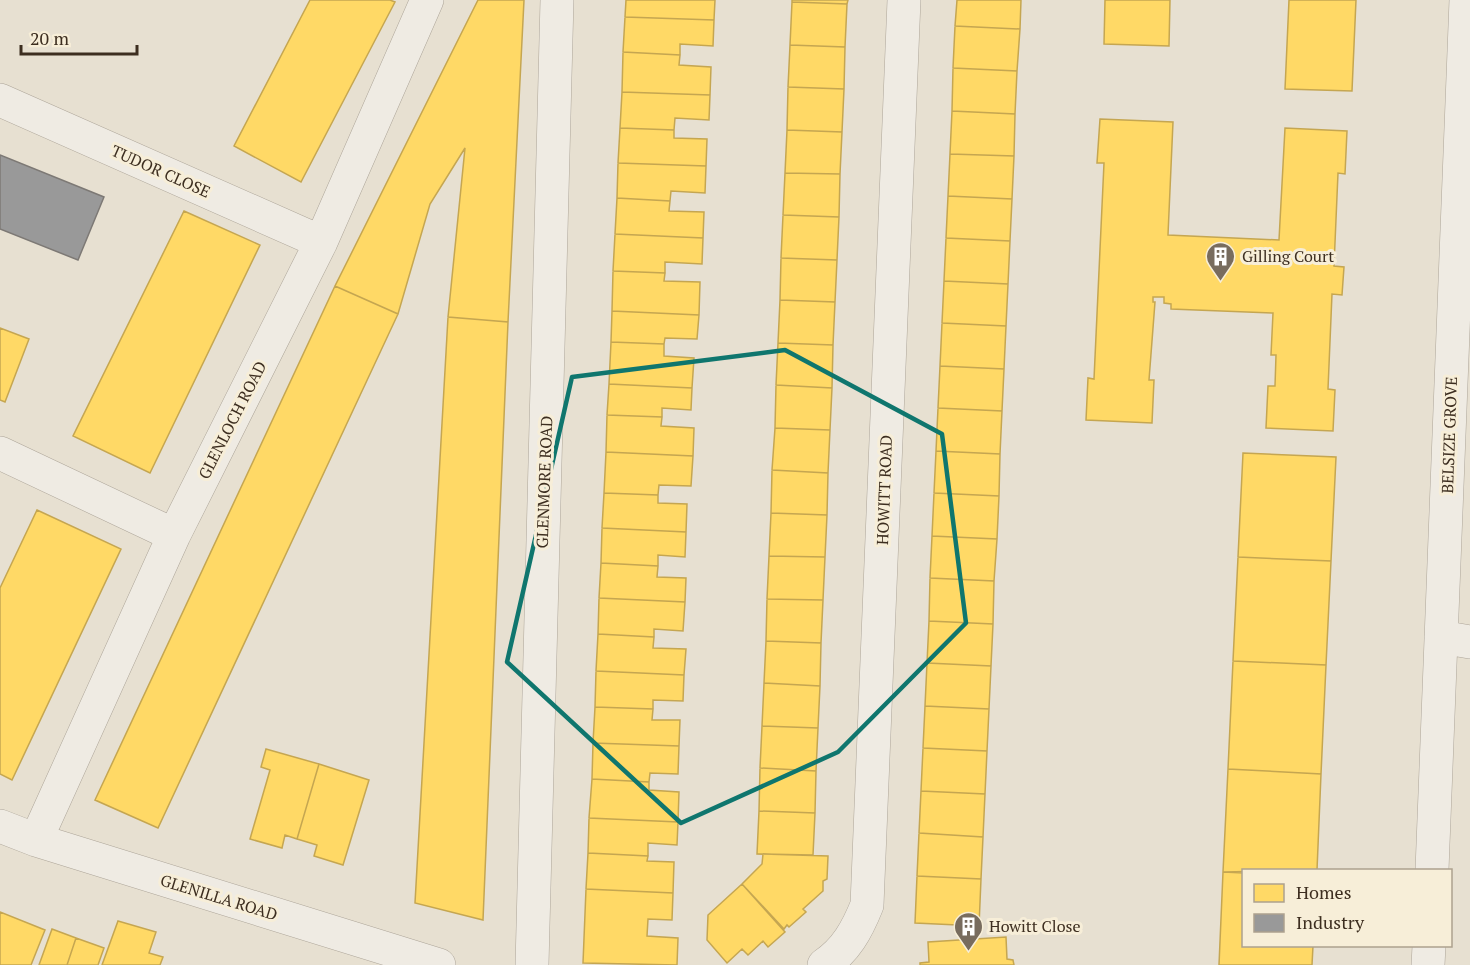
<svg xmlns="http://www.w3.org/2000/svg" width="1470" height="965" font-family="'PT Serif',serif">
	<rect width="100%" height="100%" fill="#e7e0d1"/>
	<path fill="#ffd966" stroke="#c5a651" stroke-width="1.5" d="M 310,0 L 390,0 L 395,2 L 301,182 L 234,146 Z
		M 478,0 L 524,0 L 508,322 L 448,317 L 465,148 L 430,204 L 398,314 L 335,286 Z
		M 626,0 L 715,0 L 714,20 L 625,17 Z
		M 792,0 L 848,0 L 847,4 L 792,2 Z
		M 957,0 L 1021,0 L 1020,29 L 955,26 Z
		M 1105,0 L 1170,0 L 1169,46 L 1104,44 Z
		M 1289,0 L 1356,0 L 1352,91 L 1285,89 Z
		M 792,2 L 847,4 L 845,47 L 790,45 Z
		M 625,17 L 714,20 L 713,46 L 680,44 L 680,55 L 623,52 Z
		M 955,26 L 1020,29 L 1017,71 L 953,68 Z
		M 790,45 L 845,47 L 844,89 L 788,87 Z
		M 623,52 L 680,55 L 679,65 L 711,67 L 710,95 L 622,92 Z
		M 953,68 L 1017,71 L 1015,114 L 952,111 Z
		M 788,87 L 844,89 L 842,132 L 787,130 Z
		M 622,92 L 710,95 L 709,120 L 675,118 L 674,130 L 620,128 Z
		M 952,111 L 1015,114 L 1014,156 L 950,154 Z
		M 1100,119 L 1173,122 L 1168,235 L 1279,240 L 1285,128 L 1347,131 L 1345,174 L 1338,173 L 1334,266 L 1344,267 L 1342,295 L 1332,294 L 1328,389 L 1335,390 L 1333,431 L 1266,428 L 1268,386 L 1275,386 L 1276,355 L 1271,355 L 1273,313 L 1171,309 L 1171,304 L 1164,303 L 1164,297 L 1153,297 L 1153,302 L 1155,302 L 1149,380 L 1154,380 L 1152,423 L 1086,420 L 1088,378 L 1094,379 L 1104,163 L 1097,163 Z
		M 620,128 L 674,130 L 674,138 L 707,139 L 706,166 L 618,163 Z
		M 787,130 L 842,132 L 840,174 L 785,173 Z
		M 950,154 L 1014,156 L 1012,199 L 948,196 Z
		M 618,163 L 706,166 L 705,193 L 671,191 L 670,201 L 617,198 Z
		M 785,173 L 840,174 L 839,217 L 783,215 Z
		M 948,196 L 1012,199 L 1010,241 L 946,238 Z
		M 617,198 L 670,201 L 669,211 L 704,212 L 703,238 L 615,234 Z
		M 184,211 L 260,245 L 150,473 L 73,436 Z
		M 783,215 L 839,217 L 837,260 L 781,258 Z
		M 615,234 L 703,238 L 702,264 L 665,262 L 665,273 L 613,271 Z
		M 946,238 L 1010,241 L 1008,284 L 944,281 Z
		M 781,258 L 837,260 L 835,302 L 780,300 Z
		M 613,271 L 665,273 L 664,281 L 700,282 L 699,315 L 612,311 Z
		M 944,281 L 1008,284 L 1006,326 L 942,323 Z
		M 335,286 L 398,314 L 158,828 L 95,800 Z
		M 780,300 L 835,302 L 833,345 L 778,343 Z
		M 612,311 L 699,315 L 697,339 L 665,338 L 664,344 L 611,342 Z
		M 448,317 L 508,322 L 483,920 L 415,903 Z
		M 942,323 L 1006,326 L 1004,369 L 940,366 Z
		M 0,328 L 29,339 L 5,402 L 0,400 Z
		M 611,342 L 664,344 L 664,356 L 694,358 L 692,388 L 609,384 Z
		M 778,343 L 833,345 L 832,388 L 776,385 Z
		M 940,366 L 1004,369 L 1002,411 L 938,408 Z
		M 609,384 L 692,388 L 691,410 L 662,408 L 662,417 L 607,415 Z
		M 776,385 L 832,388 L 830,430 L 775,428 Z
		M 938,408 L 1002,411 L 1000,454 L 936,451 Z
		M 607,415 L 662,417 L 661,426 L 694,428 L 693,456 L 606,452 Z
		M 775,428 L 830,430 L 828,473 L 772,470 Z
		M 936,451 L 1000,454 L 999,496 L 934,493 Z
		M 606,452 L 693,456 L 691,486 L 659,485 L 658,495 L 604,493 Z
		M 1243,453 L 1336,457 L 1331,561 L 1238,557 Z
		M 772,470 L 828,473 L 827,515 L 771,513 Z
		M 604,493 L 658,495 L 658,503 L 687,504 L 686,532 L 602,528 Z
		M 934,493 L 999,496 L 997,539 L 932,536 Z
		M 37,510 L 121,549 L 12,780 L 0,774 L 0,588 Z
		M 771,513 L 827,515 L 825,557 L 769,556 Z
		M 602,528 L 686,532 L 685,557 L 658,555 L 658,566 L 601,563 Z
		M 932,536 L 997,539 L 994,581 L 930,578 Z
		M 769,556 L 825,557 L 823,600 L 767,599 Z
		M 1238,557 L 1331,561 L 1326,665 L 1233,661 Z
		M 601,563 L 658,566 L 657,577 L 686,578 L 685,602 L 599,598 Z
		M 930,578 L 994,581 L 993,624 L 929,621 Z
		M 599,598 L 685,602 L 683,631 L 654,629 L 654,637 L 598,634 Z
		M 767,599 L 823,600 L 821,643 L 766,641 Z
		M 929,621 L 993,624 L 991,666 L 927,663 Z
		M 598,634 L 654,637 L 653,648 L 686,649 L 684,675 L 596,671 Z
		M 766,641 L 821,643 L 820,686 L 764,683 Z
		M 1233,661 L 1326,665 L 1321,774 L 1228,769 Z
		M 927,663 L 991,666 L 989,709 L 925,706 Z
		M 596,671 L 684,675 L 683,701 L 653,700 L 653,709 L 595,707 Z
		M 764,683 L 820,686 L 818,728 L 762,726 Z
		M 925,706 L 989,709 L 987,751 L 923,748 Z
		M 595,707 L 653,709 L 652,720 L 680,720 L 679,746 L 593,743 Z
		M 762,726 L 818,728 L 816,771 L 760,768 Z
		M 593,743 L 679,746 L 678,774 L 650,773 L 649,782 L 592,779 Z
		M 923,748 L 987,751 L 985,794 L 921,791 Z
		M 266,749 L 319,764 L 297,839 L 285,835 L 282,848 L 250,839 L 270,770 L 261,767 Z
		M 319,764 L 369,780 L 343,865 L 314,856 L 317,845 L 297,839 Z
		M 760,768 L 816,771 L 815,813 L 759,811 Z
		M 1228,769 L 1321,774 L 1317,870 L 1223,872 Z
		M 592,779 L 649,782 L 649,790 L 679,792 L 678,822 L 589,818 Z
		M 921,791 L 985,794 L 983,837 L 919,833 Z
		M 759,811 L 815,813 L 813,855 L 757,854 Z
		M 589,818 L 678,822 L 677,845 L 648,843 L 648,856 L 588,853 Z
		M 919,833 L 983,837 L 981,879 L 917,876 Z
		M 588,853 L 648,856 L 647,861 L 674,862 L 673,893 L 586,889 Z
		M 763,854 L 828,856 L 827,879 L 823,881 L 823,891 L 803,909 L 806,912 L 789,927 L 787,925 L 784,929 L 742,884 L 762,864 Z
		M 1223,872 L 1244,873 L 1244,946 L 1313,946 L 1312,965 L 1219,965 Z
		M 917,876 L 981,879 L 979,926 L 915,923 Z
		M 742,884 L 785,932 L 768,947 L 763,941 L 748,955 L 742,949 L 727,963 L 707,940 L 708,915 Z
		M 586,889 L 673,893 L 672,920 L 648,919 L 647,936 L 678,938 L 677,965 L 583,963 Z
		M 0,912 L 45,930 L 31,965 L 0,965 Z
		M 118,921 L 156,932 L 149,953 L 163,957 L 160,965 L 102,965 Z
		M 52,929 L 76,938 L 67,965 L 39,965 Z
		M 1006,937 L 1007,959 L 1013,960 L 1014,965 L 920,965 L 920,963 L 929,962 L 928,942 Z
		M 76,938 L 104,948 L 98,965 L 67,965 Z"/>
	<path fill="#999" stroke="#7d7975" stroke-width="1.5" d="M 0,155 L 104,197 L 78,260 L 0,229 Z"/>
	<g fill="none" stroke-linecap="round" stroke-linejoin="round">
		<defs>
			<path id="minor" d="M 0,100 L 321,242
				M 0,453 L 174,535
				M 1441,637 L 1470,642
				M 0,826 L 36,840 L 439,965
				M 36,840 L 174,535 L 321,242 L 427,0
				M 1432,870 L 1466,0
				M 532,965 L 557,0
				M 824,965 C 846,950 857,930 867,905 L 904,0
				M 1428,965 L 1429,946"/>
		</defs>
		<use href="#minor" stroke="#ada599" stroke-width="34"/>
		<use href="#minor" stroke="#efebe3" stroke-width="33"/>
	</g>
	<path fill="none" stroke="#0f766e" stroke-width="4.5" stroke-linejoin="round" d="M 785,350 L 942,434 L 966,623 L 838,752 L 681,823 L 507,662 L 572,377 Z"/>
	<defs>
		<symbol id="building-pin" viewBox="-11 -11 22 30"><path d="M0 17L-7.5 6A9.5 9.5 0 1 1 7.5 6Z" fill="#786c5e" stroke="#f7eed8"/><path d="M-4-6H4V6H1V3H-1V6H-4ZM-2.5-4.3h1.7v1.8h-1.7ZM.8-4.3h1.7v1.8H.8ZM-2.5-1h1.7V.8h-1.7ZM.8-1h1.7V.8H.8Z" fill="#fff"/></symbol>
	</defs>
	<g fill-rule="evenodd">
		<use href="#building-pin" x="1204" y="240" width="33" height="45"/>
		<use href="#building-pin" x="952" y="910" width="33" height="45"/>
	</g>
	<g text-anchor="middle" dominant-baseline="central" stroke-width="6" stroke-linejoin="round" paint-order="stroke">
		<g font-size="16" fill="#3d2e20" stroke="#f7eed8">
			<text transform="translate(161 171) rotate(24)">TUDOR CLOSE</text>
			<text transform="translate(232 420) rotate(-63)">GLENLOCH ROAD</text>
			<text transform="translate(1449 435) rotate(-88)">BELSIZE GROVE</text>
			<text transform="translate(544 482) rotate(-88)">GLENMORE ROAD</text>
			<text transform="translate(884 490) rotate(-88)">HOWITT ROAD</text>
			<text transform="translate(219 897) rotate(17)">GLENILLA ROAD</text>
		</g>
		<g font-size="16" fill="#3d2e20" stroke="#f7eed8" text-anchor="start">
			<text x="1242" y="256">Gilling Court</text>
			<text x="989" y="926">Howitt Close</text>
		</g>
	</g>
	<rect x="1242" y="869" width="210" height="78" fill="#f7eed8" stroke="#ada18e" stroke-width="1.5"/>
	<rect x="1254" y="884" width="30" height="18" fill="#ffd966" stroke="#ada18e" stroke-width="1.5"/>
	<text x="1296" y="899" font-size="18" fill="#3d2e20">Homes</text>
	<rect x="1254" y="914" width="30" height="18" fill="#999999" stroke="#ada18e" stroke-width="1.5"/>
	<text x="1296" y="929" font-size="18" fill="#3d2e20">Industry</text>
	<path d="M21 45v9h116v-9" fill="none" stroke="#3d2e20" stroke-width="3"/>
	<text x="30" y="45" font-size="18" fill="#3d2e20" stroke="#f7eed8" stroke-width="4.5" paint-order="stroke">20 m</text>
</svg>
